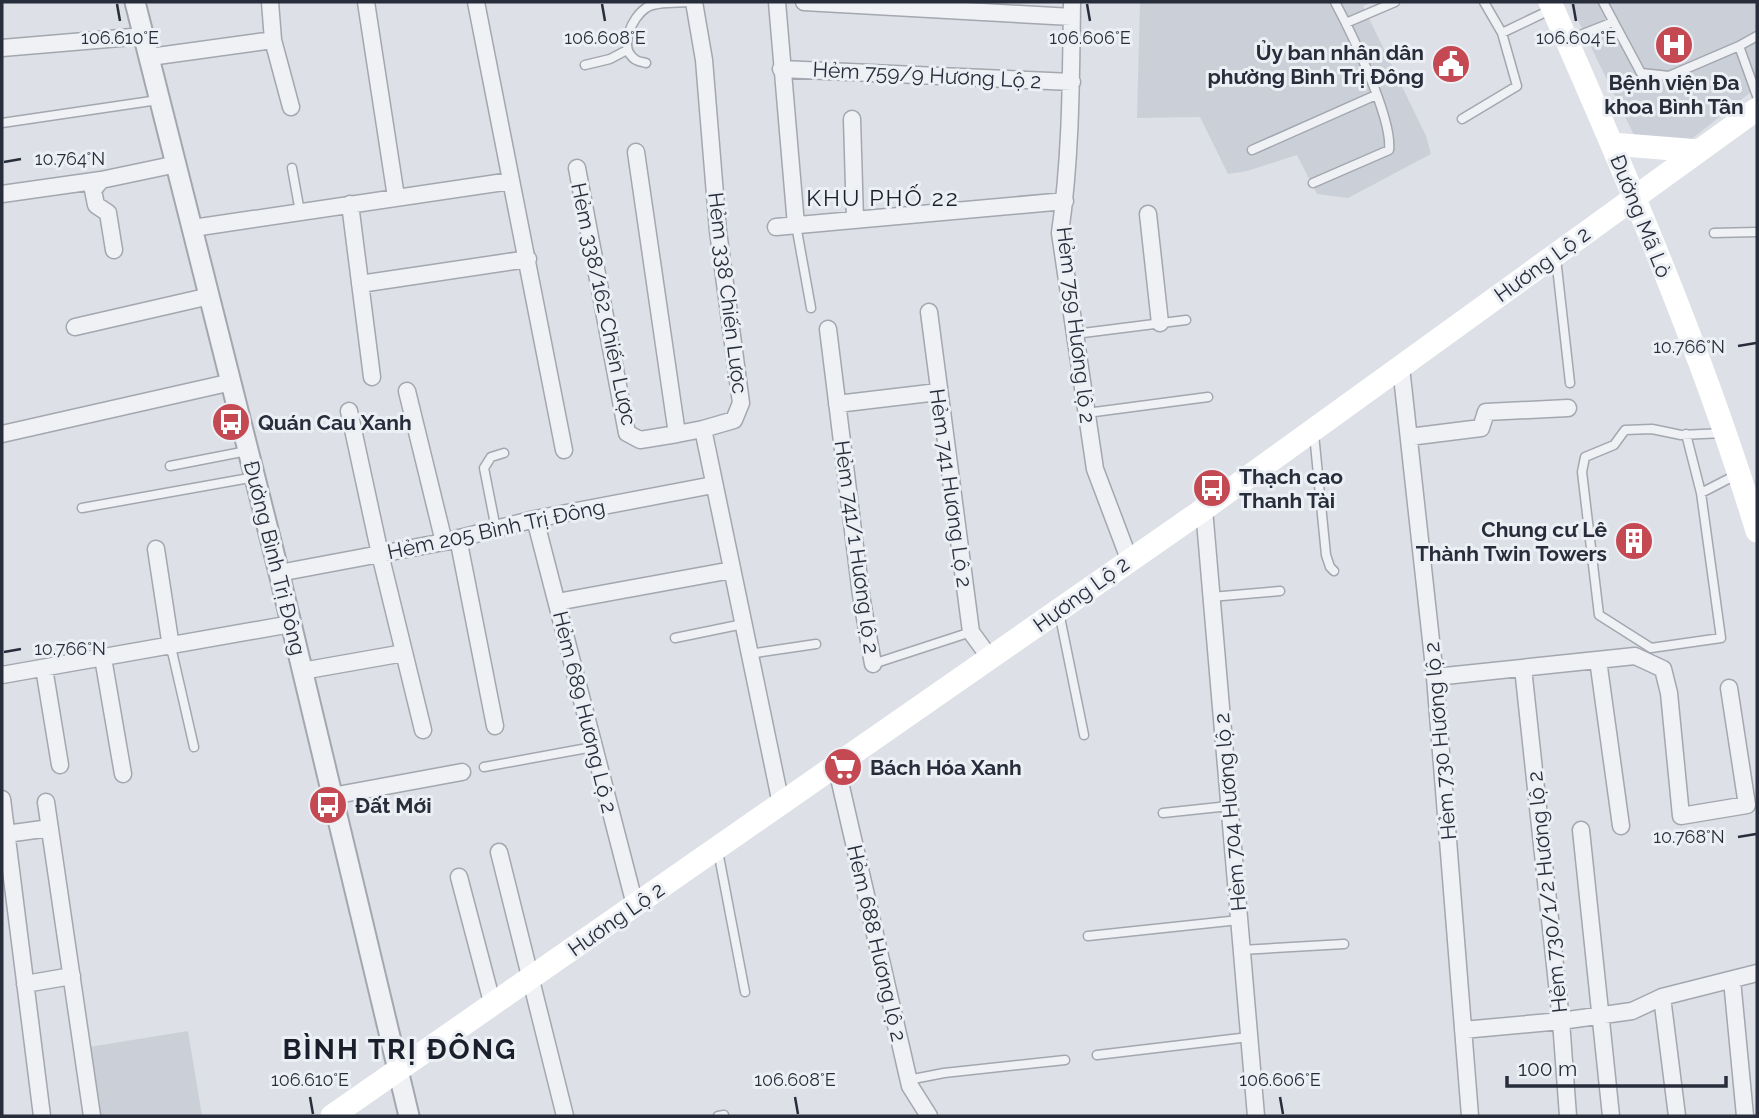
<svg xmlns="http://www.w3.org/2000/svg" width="1759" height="1118" font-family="Raleway,sans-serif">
	<rect width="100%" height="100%" fill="#dde0e6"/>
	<path fill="#cbcfd7" d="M 1140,2 L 1372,2 L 1363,6 L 1426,136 L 1431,154 L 1348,198 L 1317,194 L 1297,155 L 1247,171 L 1228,174 L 1200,117 L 1137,118 Z
		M 1569,2 L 1757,2 L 1757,87 L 1688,142 L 1635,137 Z
		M 188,1031 L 202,1116 L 100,1116 L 89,1047 Z"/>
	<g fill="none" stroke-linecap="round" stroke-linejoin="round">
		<defs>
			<path id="service" d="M 1603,2 L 1641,73 L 1669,76 L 1739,46 L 1757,96
				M 1346,23 L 1395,2
				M 1502,33 L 1550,10
				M 1570,39 L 1613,22
				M 1739,46 L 1757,36
				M 646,63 C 643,62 639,62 636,60 C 617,49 632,17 646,8 C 655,1 677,3 689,2
				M 585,65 L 610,59 L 627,50
				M 1462,119 L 1517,86 L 1502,33 L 1484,2
				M 2,123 L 158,100
				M 1252,150 L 1376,95
				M 292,168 L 300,212
				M 1313,183 L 1389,150 C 1393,119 1351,32 1335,2
				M 796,225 L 811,308
				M 1714,233 L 1757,232
				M 1556,258 L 1570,383
				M 1075,334 L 1186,320
				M 1087,413 L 1208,397
				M 1314,434 L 1326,555 L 1330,567 L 1334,571
				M 1686,434 L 1701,493 L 1721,638 L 1651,648 L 1599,615 L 1582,472 L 1585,457 L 1614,445 L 1625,430 L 1652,429 L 1681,435 L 1724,433
				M 170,466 L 247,451
				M 1701,493 L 1736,475
				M 82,508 L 255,477
				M 496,529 L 484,468 L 491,457 L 504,453
				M 1211,597 L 1280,591
				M 1059,612 L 1084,735
				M 675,638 L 743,624
				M 171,647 L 194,747
				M 749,654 L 816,644
				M 873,664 L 971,632
				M 484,767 L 593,747
				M 1163,813 L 1229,806
				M 718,851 L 745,992
				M 1088,936 L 1239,920
				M 1242,950 L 1344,944
				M 1097,1055 L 1249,1037
				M 908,1080 L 944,1073 L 1065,1060
				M 718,1116 L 724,1115"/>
			<path id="minor" d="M 366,2 L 396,197
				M 476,2 L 564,450
				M 694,2 L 704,60 L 718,231 L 741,403 L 734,420 L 703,429 L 781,804
				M 777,2 L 796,225
				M 804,2 L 1072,17
				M 1072,2 C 1071,79 1071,157 1060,233 L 1095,469 L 1129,559
				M 273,40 L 291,107
				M 2,48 L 144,36
				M 150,57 L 273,40 L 270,2
				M 781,69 L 1072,82
				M 852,119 L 855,220
				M 636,152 L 677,434 L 703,429
				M 577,168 L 627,433 L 640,440 L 677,434
				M 101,180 L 93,190 L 96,205 L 108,213 L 114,250
				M 2,194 L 101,180 L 177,164
				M 350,204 L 372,377
				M 1148,214 L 1160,323
				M 776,227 L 1065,201
				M 193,228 L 511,181
				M 360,284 L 528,259
				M 929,312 L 971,632 L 990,658
				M 75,327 L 210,296
				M 828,329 L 861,595 L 873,664
				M 1401,367 L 1435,677 L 1470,1116
				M 407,391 L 444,542
				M 837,404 L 938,392
				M 349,411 L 380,554 L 423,730
				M 2,434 L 232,382
				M 1409,437 L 1481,428 L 1486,412 L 1568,408
				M 1204,509 L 1256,1116
				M 535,519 L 635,905
				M 458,538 L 495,726
				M 156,549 L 171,647
				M 279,573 L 444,542 L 535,519 L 713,485
				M 557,602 L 732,570
				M 103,658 L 123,774
				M 1598,660 L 1621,826
				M 44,668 L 60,765
				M 1523,668 L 1561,1021 L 1568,1116
				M 302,671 L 404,653
				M 2,675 L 291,624
				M 1435,677 L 1635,656 L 1663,669 L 1669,693 L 1681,816 L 1747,805 L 1729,688
				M 836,765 L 910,1086 L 929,1116
				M 332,796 L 462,772
				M 2,799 L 42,1116
				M 46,802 L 92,1116
				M 1581,830 L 1611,1116
				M 6,834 L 50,828
				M 499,852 L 565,1116
				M 459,877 L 493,1006
				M 1732,980 L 1745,1116
				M 25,984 L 72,976
				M 1662,997 L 1677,1116
				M 1463,1030 L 1561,1021 L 1632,1011 L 1662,997 L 1757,973"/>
			<path id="tertiary" d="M 135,2 L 279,573 L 409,1116"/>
		</defs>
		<use href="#service" stroke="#a3a7af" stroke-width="11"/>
		<use href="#minor" stroke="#a3a7af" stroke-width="19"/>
		<use href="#tertiary" stroke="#a3a7af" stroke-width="23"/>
		<use href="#service" stroke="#f0f1f5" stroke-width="8"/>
		<use href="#minor" stroke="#f0f1f5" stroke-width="16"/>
		<use href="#tertiary" stroke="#f0f1f5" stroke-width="19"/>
		<path stroke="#fff" stroke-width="23" d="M 1550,2 C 1626,175 1702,350 1757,531
			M 1612,144 L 1699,151
			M 332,1116 L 1204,509 L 1757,109"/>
	</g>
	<path fill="none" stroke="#282d3b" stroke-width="2.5" d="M 117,4 L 120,21M 602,4 L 605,21M 1087,4 L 1090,21M 1573,4 L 1576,21M 4,162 L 21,159M 1738,346 L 1756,343M 4,652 L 21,649M 1738,837 L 1756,834M 310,1097 L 313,1114M 795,1097 L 798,1114M 1280,1097 L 1283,1114"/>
	<defs>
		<symbol id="hospital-disc" viewBox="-11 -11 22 22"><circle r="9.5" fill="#c44952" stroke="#eceff4"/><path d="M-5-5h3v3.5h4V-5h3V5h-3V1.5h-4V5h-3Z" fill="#fff"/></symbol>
		<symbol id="civic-disc" viewBox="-11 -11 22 22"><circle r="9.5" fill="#c44952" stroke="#eceff4"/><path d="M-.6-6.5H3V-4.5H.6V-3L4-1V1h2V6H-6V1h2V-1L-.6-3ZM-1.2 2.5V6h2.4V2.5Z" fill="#fff"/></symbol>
		<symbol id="bus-disc" viewBox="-11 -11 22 22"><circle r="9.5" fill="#c44952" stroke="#eceff4"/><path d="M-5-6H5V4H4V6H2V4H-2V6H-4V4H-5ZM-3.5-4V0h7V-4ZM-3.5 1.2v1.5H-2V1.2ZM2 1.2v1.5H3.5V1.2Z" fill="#fff"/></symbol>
		<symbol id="building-disc" viewBox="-11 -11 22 22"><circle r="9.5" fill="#c44952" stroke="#eceff4"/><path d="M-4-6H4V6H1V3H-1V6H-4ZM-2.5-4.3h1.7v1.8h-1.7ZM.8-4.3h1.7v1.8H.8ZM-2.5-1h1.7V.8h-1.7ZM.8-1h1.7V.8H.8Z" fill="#fff"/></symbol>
		<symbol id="supermarket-disc" viewBox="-11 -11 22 22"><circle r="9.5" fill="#c44952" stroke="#eceff4"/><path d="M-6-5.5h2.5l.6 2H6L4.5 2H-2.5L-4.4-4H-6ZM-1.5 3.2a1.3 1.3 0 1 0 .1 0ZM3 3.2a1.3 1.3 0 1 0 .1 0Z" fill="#fff"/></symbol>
	</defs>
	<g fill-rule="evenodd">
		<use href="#hospital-disc" x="1652" y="23" width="44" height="44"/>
		<use href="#civic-disc" x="1429" y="42" width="44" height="44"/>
		<use href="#bus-disc" x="209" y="400" width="44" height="44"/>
		<use href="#bus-disc" x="1190" y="466" width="44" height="44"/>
		<use href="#building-disc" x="1612" y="519" width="44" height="44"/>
		<use href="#supermarket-disc" x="821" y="745" width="44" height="44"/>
		<use href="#bus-disc" x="306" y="783" width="44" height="44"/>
	</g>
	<g text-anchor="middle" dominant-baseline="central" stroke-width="6" stroke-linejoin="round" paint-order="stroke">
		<g font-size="21" font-weight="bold" fill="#282d3b" stroke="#eceff4" text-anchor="start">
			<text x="1424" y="52" text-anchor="end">Ủy ban nhân dân<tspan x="1424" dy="24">phường Bình Trị Đông</tspan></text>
			<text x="1674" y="82" text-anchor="middle">Bệnh viện Đa<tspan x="1674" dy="24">khoa Bình Tân</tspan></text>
			<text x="258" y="422">Quán Cau Xanh</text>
			<text x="1239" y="476">Thạch cao<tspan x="1239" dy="24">Thanh Tài</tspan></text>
			<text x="1607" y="529" text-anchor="end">Chung cư Lê<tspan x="1607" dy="24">Thành Twin Towers</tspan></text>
			<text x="870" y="767">Bách Hóa Xanh</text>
			<text x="355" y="805">Đất Mới</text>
		</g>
		<g font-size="21" fill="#282d3b" stroke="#eceff4">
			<text transform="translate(927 75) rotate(3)">Hẻm 759/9 Hương Lộ 2</text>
			<text transform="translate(1641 216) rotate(68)">Đường Mã Lò</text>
			<text transform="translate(1542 264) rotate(-36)">Hương Lộ 2</text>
			<text transform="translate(728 293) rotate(83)">Hẻm 338 Chiến Lược</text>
			<text transform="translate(604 304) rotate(78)">Hẻm 338/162 Chiến Lược</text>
			<text transform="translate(1076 325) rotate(83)">Hẻm 759 Hương lộ 2</text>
			<text transform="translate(951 488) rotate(82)">Hẻm 741 Hương Lộ 2</text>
			<text transform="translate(496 529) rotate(-12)">Hẻm 205 Bình Trị Đông</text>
			<text transform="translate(857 547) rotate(82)">Hẻm 741/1 Hương lộ 2</text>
			<text transform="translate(275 558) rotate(76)">Đường Bình Trị Đông</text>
			<text transform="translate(1081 594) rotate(-36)">Hương Lộ 2</text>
			<text transform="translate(585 712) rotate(76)">Hẻm 689 Hương Lộ 2</text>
			<text transform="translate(1440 741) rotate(-95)">Hẻm 730 Hương lộ 2</text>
			<text transform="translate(1230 812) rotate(-95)">Hẻm 704 Hương lộ 2</text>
			<text transform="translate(1547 892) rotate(-96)">Hẻm 730/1/2 Hương lộ 2</text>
			<text transform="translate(616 919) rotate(-35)">Hương Lộ 2</text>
			<text transform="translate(877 943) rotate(77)">Hẻm 688 Hương lộ 2</text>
		</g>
		<g font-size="23" letter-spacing="2" fill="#1a1f2c" stroke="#eceff4">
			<text x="883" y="197">KHU PHỐ 22</text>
		</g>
		<g font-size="28" font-weight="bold" letter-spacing="2" fill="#1a1f2c" stroke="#eceff4">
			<text x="400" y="1049">BÌNH TRỊ ĐÔNG</text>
		</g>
	</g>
	<g font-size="18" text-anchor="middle" fill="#282d3b" stroke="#eceff4" stroke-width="6" stroke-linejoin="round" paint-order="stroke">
		<text x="120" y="44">106.610°E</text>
		<text x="605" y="44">106.608°E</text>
		<text x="1576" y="44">106.604°E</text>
		<text x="1090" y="44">106.606°E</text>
		<text x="70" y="165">10.764°N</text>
		<text x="1689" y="353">10.766°N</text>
		<text x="70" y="655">10.766°N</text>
		<text x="1689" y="843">10.768°N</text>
		<text x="310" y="1086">106.610°E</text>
		<text x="795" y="1086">106.608°E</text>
		<text x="1280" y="1086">106.606°E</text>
	</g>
	<rect width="1759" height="1118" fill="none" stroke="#282d3b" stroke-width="7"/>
	<path d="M1507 1076v10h219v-10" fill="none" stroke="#282d3b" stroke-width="3.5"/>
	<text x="1518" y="1076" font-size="21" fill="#282d3b" stroke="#eceff4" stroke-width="5" paint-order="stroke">100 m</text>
</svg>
